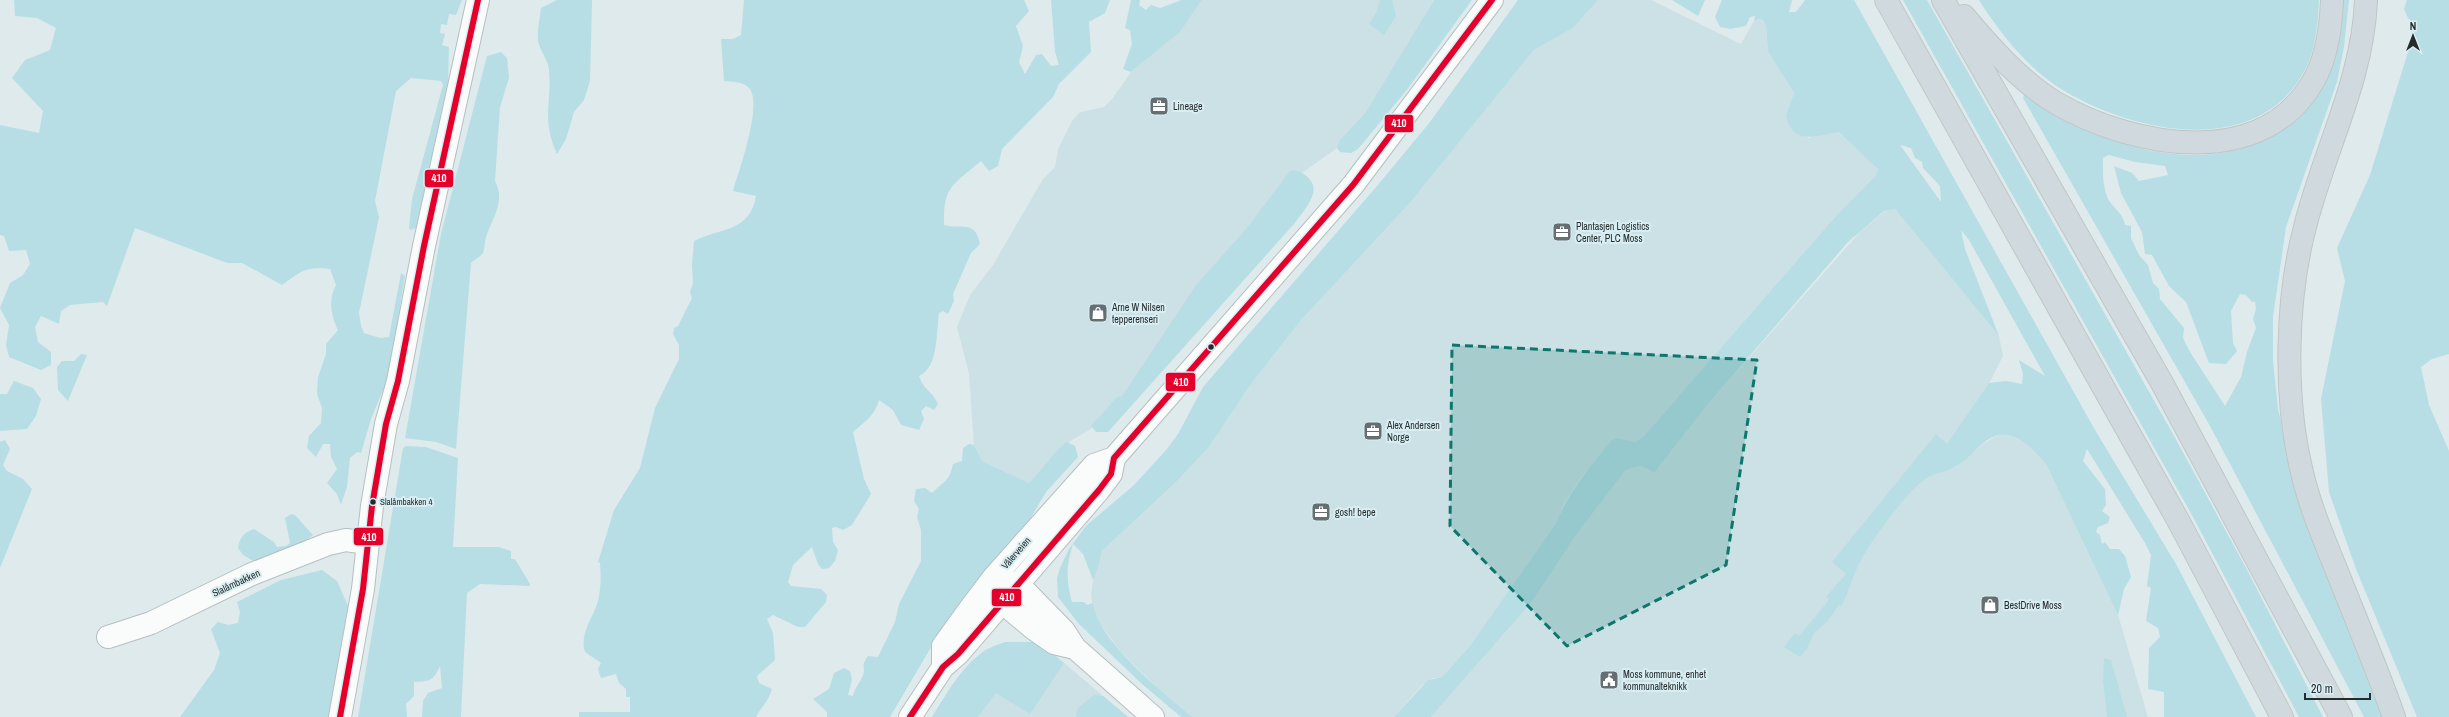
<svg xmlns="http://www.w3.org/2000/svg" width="2449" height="717" font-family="'Archivo Narrow',sans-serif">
	<rect width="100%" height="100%" fill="#dfeaec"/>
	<path fill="#cce1e5" d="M 1202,0 L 1434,0 L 1365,113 L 1339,141 L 1337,148 L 1302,173 L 1296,170 L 1290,172 L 1247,228 L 1265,245 L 1094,427 L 1059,448 L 1029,483 L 982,461 L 974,445 L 969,374 L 957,327 L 970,295 L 993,265 L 1043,179 L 1055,167 L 1058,149 L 1072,121 L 1080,112 L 1104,107 L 1112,99 L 1131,72 L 1180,32 Z
		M 1598,0 L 1651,0 L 1741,44 L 1754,21 L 1759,19 L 1763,20 L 1766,26 L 1768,52 L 1794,93 L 1787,115 L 1808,138 L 1839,132 L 1846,136 L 1878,169 L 1876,175 L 1835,217 L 1644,436 L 1635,442 L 1617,438 L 1612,440 L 1579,480 L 1564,504 L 1555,525 L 1469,647 L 1442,677 L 1433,678 L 1421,686 L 1394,717 L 1193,717 L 1162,692 L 1120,651 L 1094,615 L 1091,595 L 1093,580 L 1098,569 L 1102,551 L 1176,482 L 1209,447 L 1251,384 L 1302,319 L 1409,204 L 1534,50 L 1573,28 Z
		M 1895,209 L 1999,336 L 2003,356 L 1945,471 L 1957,466 L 1984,443 L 1997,436 L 2008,433 L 2029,445 L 2046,464 L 2116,608 L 2148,717 L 1431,717 L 1531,603 L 1576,535 L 1625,471 L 1636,465 L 1643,465 L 1654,473 L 1708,404 L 1860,232 L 1885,211 Z
		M 1006,642 L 1024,642 L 1050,651 L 1128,717 L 932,717 L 970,663 L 986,649 Z"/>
	<path fill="#b7dee5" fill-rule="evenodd" d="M 14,0 L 462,0 L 456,15 L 449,14 L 447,25 L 441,24 L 440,33 L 445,34 L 442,45 L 449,47 L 448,82 L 416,228 L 411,230 L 409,228 L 412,199 L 443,85 L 441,81 L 411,78 L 396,91 L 375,201 L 379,217 L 359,313 L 361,326 L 364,333 L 380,338 L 389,337 L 401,273 L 405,276 L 388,378 L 371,419 L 361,453 L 357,452 L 350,458 L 347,487 L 341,505 L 337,494 L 327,483 L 337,469 L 331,457 L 330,444 L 323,444 L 316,457 L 307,448 L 309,436 L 321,423 L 322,408 L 317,394 L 318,377 L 326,354 L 326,344 L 338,330 C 331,316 328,299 336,285 L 330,269 C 306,266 301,271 282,285 L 242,263 L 227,263 L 135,228 L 107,306 L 103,302 L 70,305 L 61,311 L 59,324 L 41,316 L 35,327 L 38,342 L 51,352 L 51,365 L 41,370 L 9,357 L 6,345 L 9,325 L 0,308 L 10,283 L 23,275 L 30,264 L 26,250 L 9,251 L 4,236 L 0,235 L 0,125 L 39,133 L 43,111 L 12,78 L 25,60 L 50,50 L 56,28 L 37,18 L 15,16 Z
		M 557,0 L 592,0 L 590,81 L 584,100 L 574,112 L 566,139 L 557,154 C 541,118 552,105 549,70 C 548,59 540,51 538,41 C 537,31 540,18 541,8 Z
		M 744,0 L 1024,0 L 1029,11 L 1016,26 L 1023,46 L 1019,62 L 1025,74 L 1036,55 L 1042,54 L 1051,66 L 1059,65 L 1055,52 L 1051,0 L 1110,0 L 1105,13 L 1089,22 L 1091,52 L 1059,84 L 1053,97 L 1002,149 L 998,166 L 989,171 L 981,161 C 953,185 943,186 944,225 C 962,230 975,219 980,244 L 971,253 L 953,294 L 954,301 L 948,314 L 943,311 L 939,313 C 936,332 939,367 919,376 C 923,389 933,392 938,404 L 934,410 L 926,406 L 921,411 L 924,419 L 919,430 L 901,425 L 893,410 L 879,400 C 875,416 864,422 853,432 L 864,479 L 871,494 L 852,525 L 843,530 L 836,527 L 832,528 L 833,542 L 838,550 L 835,561 L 829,568 L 822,569 L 818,564 L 812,547 L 793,565 L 788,582 L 791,586 L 821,589 L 827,595 L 826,602 L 805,627 L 798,627 L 773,615 L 767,619 L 773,633 L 775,660 L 757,676 L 759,683 L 772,689 C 768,702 762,706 756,717 L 579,717 L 579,712 L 630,712 L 630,697 L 626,697 L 626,689 L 619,683 L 616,674 L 601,678 L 598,669 L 601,663 L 585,652 C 579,634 593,618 598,601 C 601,589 601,575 600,563 L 598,562 L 614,510 L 640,468 L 655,408 L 679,359 L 679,345 L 673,334 L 674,328 L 678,326 L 692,298 L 690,292 L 693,283 L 692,265 L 694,241 C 720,228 750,232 756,196 L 733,191 C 739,170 762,107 750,89 C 744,81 732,82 724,81 L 721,39 L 733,39 L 741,35 Z
		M 1131,0 L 1140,0 L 1139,5 L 1146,10 L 1151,5 L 1160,8 L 1182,0 L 1202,0 L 1180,32 L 1131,72 L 1123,69 L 1132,44 L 1130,30 L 1125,28 Z
		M 1380,0 L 1392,0 L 1396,16 L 1384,35 L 1369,24 L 1376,13 Z
		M 1434,0 L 1472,0 L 1406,91 L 1358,149 L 1351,153 L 1340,152 L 1337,148 L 1339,141 L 1365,113 Z
		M 1518,0 L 1598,0 L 1573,28 L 1534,50 L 1409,204 L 1302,319 L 1251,384 L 1209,447 L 1176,482 L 1102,551 L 1098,569 L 1093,580 L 1083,554 L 1073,544 C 1066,567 1066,579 1072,602 L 1084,602 L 1087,605 L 1093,603 C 1098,641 1163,693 1193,717 L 1181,717 L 1142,684 L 1079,624 L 1058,597 L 1057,578 L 1060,568 L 1069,549 L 1086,526 L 1134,485 L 1167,449 L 1178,434 L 1203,387 L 1377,186 L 1430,122 Z
		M 1672,0 L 1705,0 L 1698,16 Z
		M 1722,0 L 1792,0 L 1789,12 L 1796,12 L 1805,0 L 1854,0 L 2095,430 L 2176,564 L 2256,717 L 2164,717 L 2164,692 L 2148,689 L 2149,648 L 2160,637 L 2158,628 L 2146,621 L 2151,588 L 2147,586 L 2151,555 L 2145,543 L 2087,449 L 2083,461 L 2105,489 L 2106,505 L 2102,511 L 2110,517 L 2108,523 L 2098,527 L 2096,532 L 2100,535 L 2102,544 L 2105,542 L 2110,549 L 2119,549 L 2125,556 L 2131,577 L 2124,589 L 2118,615 L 2046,464 C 2029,445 2009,422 1983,443 C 1975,450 1968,459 1958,465 C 1948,472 1935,472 1925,479 C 1905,493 1867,546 1857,568 C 1852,580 1848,593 1842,605 L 1839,605 L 1827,622 L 1814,633 L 1807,649 L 1800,657 L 1784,647 L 1795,633 L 1799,636 L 1829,600 L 1826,597 L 1846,574 L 1832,562 L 1936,434 L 1947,444 L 1989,383 L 2006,381 L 2022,384 L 2023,374 L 2019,360 L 2045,376 L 1969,240 L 1961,230 L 1965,249 L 1999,336 L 1895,209 L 1884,211 L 1848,242 L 1708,404 L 1654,473 C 1642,464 1638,464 1625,471 L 1576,535 L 1531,603 L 1431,717 L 1394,717 L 1428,680 L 1442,677 L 1469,647 L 1555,525 C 1569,492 1589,467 1612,440 L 1617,438 L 1635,442 L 1644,436 L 1835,217 L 1876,175 L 1878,169 L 1839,132 C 1817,136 1792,146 1786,115 L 1794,93 L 1768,52 L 1766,26 L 1763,20 L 1759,19 L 1754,21 L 1755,16 L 1750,17 L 1746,26 L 1730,29 L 1720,27 L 1715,17 ZM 1900,145 L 1911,148 L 1915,158 L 1922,162 L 1923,168 L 1940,186 L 1941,202 Z
		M 1903,0 L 1927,0 L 2173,434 L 2245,566 L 2323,717 L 2299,717 L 2193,517 Z
		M 1979,0 L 2319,0 C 2318,23 2316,47 2306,68 C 2259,162 2128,132 2058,87 C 2026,66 1999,32 1979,0 Z
		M 2341,0 L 2349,0 L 2344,47 L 2337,82 L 2286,227 L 2273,317 L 2273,359 L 2278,409 L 2299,496 L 2385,717 L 2364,717 L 2210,426 L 2023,98 L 2024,95 L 2028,93 C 2052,109 2077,127 2104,137 C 2190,170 2290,163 2330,69 C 2337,53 2338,18 2341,0 ZM 2109,155 L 2135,162 L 2165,166 L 2168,175 L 2139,181 L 2132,173 L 2114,166 L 2121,193 L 2142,232 L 2145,254 L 2152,255 L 2169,286 L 2186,302 L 2209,363 L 2226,364 L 2237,351 L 2233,343 L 2231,311 L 2240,294 L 2246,295 L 2252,302 L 2255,302 L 2256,309 L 2253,319 L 2256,328 L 2247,352 L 2241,377 L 2225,406 L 2190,352 L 2183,338 L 2184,328 L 2160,299 L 2159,289 L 2153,283 L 2148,265 L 2139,255 L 2131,238 L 2131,226 L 2125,225 C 2123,214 2116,210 2110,202 C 2102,190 2103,172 2103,158 Z
		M 2407,0 L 2449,0 L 2449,354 L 2432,359 L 2421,367 L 2429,405 L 2449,451 L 2449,717 L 2417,717 L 2356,569 L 2329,492 L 2321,399 L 2345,281 L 2337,248 L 2370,175 L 2416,26 L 2408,18 L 2404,9 Z
		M 501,52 L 507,58 L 509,78 L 500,107 L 495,181 C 506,202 492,218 486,237 C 484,242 485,249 483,253 C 480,257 474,260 471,263 L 456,449 L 436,442 L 405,438 L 441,234 L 487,56 Z
		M 1296,170 C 1329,184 1308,205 1294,224 L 1108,432 L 1096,432 L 1091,426 L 1117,397 L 1122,396 L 1196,285 L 1246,229 L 1290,171 Z
		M 81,354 L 87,355 L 68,401 L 58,390 L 57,367 L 62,361 L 74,361 Z
		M 14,381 L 33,388 L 41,399 L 36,416 L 27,429 L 0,431 L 0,394 L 7,394 Z
		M 5,440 L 10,449 L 3,465 L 7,471 L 23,479 L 32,489 L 0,568 L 0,442 Z
		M 1067,442 L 1075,446 L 1078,457 L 1046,492 L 1030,519 L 985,572 L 933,644 L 890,717 L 827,717 L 827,712 L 813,699 L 829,689 L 834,673 L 844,668 L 850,671 L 852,680 L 848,695 L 853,696 C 855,687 860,683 863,675 C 866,666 860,667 868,656 L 878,657 L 895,622 L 899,604 L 921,561 L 921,530 L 917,517 L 919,509 L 914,501 L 916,489 L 925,488 L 932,493 C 944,481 949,482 953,464 L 962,461 L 963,448 L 969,444 L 974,445 L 982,461 L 1029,483 L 1059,448 Z
		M 406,446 L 426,447 L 458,458 L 453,547 L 499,547 L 511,551 L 511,559 L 515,559 L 530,584 L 530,586 L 480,584 L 467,593 L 461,717 L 422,717 L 423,701 L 428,693 L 442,688 L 440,666 C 433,681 431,681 414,682 L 414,696 L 406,704 L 407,717 L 358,717 L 401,460 L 403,448 Z
		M 291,514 L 295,515 L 313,535 L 305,541 L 255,562 L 243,555 L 238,548 C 240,537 243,533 254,529 L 274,542 L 277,547 L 286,546 L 290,543 L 285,518 Z
		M 322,570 L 337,581 L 348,606 L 329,717 L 180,717 L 214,670 L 220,653 L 211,629 L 218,622 L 228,625 L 238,623 L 240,612 L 237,602 L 281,580 Z
		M 1006,642 L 1037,642 L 1064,663 L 1030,714 L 996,693 L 978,717 L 932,717 C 951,687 969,651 1006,642 Z
		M 2104,658 L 2111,660 L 2127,717 L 2107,717 L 2103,680 Z
		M 1094,695 L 1103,696 L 1128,717 L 1076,717 L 1078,708 Z"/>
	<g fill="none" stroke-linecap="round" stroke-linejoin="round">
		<defs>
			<path id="minor" d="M 1000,579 L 1019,585 L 1064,631 L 1075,648 L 1153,717
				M 996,584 L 1003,603 L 1034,629 L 1054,643 L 1075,648
				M 108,637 L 151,623 L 252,574 L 328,544 L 346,540 L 367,543"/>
			<path id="tertiary" d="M 943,667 L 943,646 L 969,610 L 994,577 L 1094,465 L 1114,458 L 1353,185 L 1492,0
				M 340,717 L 363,589 L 372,506 L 386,424 L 398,381 L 424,246 L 478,0
				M 910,717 L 943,667 L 958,654 L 1099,490 L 1111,474 L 1114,458"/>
			<path id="motorway" d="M 1886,0 L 2179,522 L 2282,717
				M 1943,0 L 2162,383 L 2341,717
				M 2366,0 C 2363,80 2324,150 2305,227 C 2286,298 2284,396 2301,468 C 2309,505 2324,539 2338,574 C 2357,622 2377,669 2394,717
				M 1964,16 C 1990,47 2021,82 2056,103 C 2134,148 2268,173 2317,74 C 2328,51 2331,25 2332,0"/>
		</defs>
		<use href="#minor" stroke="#b6bfc1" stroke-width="24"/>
		<use href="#tertiary" stroke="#b6bfc1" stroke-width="24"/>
		<use href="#motorway" stroke="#c0c6c6" stroke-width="24"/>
		<use href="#minor" stroke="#fafcfc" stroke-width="22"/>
		<use href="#tertiary" stroke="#fafcfc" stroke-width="22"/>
		<use href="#motorway" stroke="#d0dade" stroke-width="22"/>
		<defs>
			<path id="bus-1" d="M 340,717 L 363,589 L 372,506 L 386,424 L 398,381 L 424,246 L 478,0
				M 910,717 L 943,667 L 958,654 L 1099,490 L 1111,474 L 1114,458 L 1353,185 L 1492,0"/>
		</defs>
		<use href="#bus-1" stroke="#d9eef2" stroke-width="9"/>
		<use href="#bus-1" stroke="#e4002b" stroke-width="6"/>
	</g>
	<path fill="#0f766e" fill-opacity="0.2" stroke="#0f766e" stroke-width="3" stroke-dasharray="8 5" stroke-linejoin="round" d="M 1452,345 L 1757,360 L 1726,565 L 1567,646 L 1450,526 Z"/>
	<defs>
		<symbol id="office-square" viewBox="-11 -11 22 22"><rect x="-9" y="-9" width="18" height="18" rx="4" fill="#656e70" stroke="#d9eef2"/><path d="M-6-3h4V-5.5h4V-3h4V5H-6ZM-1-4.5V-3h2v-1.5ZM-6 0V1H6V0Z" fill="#fff"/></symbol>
		<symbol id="shop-square" viewBox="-11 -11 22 22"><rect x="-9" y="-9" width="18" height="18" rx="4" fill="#656e70" stroke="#d9eef2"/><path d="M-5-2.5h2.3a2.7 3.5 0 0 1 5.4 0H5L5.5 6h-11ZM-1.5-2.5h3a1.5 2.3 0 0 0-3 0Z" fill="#fff"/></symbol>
		<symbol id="civic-square" viewBox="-11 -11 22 22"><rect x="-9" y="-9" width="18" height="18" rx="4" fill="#656e70" stroke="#d9eef2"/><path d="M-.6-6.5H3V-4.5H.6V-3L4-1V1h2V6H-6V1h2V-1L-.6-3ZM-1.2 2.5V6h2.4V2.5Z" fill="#fff"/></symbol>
	</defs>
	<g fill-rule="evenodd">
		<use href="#office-square" x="1148" y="95" width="22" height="22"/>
		<use href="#office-square" x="1551" y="221" width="22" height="22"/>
		<use href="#shop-square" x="1087" y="302" width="22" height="22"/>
		<use href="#office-square" x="1362" y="420" width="22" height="22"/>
		<use href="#office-square" x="1310" y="501" width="22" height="22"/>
		<use href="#shop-square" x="1979" y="594" width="22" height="22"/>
		<use href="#civic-square" x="1598" y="669" width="22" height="22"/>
	</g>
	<g fill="#242c2d" stroke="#d9eef2" stroke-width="1.5">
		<circle cx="1211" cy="347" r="3.5"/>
		<circle cx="373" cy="502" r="3.5"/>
	</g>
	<g text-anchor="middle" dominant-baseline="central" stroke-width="4" stroke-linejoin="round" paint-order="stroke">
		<g font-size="9" fill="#242c2d" stroke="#d9eef2" text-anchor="start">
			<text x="380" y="502">Slalåmbakken 4</text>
		</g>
		<g font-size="10" fill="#242c2d" stroke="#d9eef2" text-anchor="start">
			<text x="1173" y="106">Lineage</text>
			<text x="1576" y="226">Plantasjen Logistics<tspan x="1576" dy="12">Center, PLC Moss</tspan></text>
			<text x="1112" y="307">Arne W Nilsen<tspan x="1112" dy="12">tepperenseri</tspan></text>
			<text x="1387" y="425">Alex Andersen<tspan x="1387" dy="12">Norge</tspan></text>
			<text x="1335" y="512">gosh! bepe</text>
			<text x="2004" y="605">BestDrive Moss</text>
			<text x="1623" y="674">Moss kommune, enhet<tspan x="1623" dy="12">kommunalteknikk</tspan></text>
		</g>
		<g font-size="10" fill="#242c2d" stroke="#d9eef2">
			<text transform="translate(1016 553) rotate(-49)">Vålerveien</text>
			<text transform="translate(236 583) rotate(-25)">Slalåmbakken</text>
		</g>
	</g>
	<g stroke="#d9eef2" stroke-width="1.5">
		<rect x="1384" y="114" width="30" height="19" rx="4" fill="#e4002b"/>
		<rect x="424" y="169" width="30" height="19" rx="4" fill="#e4002b"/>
		<rect x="1165" y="372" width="31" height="20" rx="4" fill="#e4002b"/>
		<rect x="353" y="527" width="31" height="19" rx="4" fill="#e4002b"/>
		<rect x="991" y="588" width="31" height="19" rx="4" fill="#e4002b"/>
	</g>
	<g font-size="11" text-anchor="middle" font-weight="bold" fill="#fff">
		<text x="1399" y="127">410</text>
		<text x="439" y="182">410</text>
		<text x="1181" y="386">410</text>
		<text x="369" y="541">410</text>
		<text x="1007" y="601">410</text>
	</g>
	<g transform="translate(2413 36)" stroke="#d9eef2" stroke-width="3" paint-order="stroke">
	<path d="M0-3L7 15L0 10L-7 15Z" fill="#242c2d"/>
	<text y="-6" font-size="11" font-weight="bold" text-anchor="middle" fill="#242c2d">N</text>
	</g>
	<path d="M2305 693v6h65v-6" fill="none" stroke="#242c2d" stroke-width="2"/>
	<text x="2311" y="693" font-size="12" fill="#242c2d" stroke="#d9eef2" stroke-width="3" paint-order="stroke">20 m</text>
</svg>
